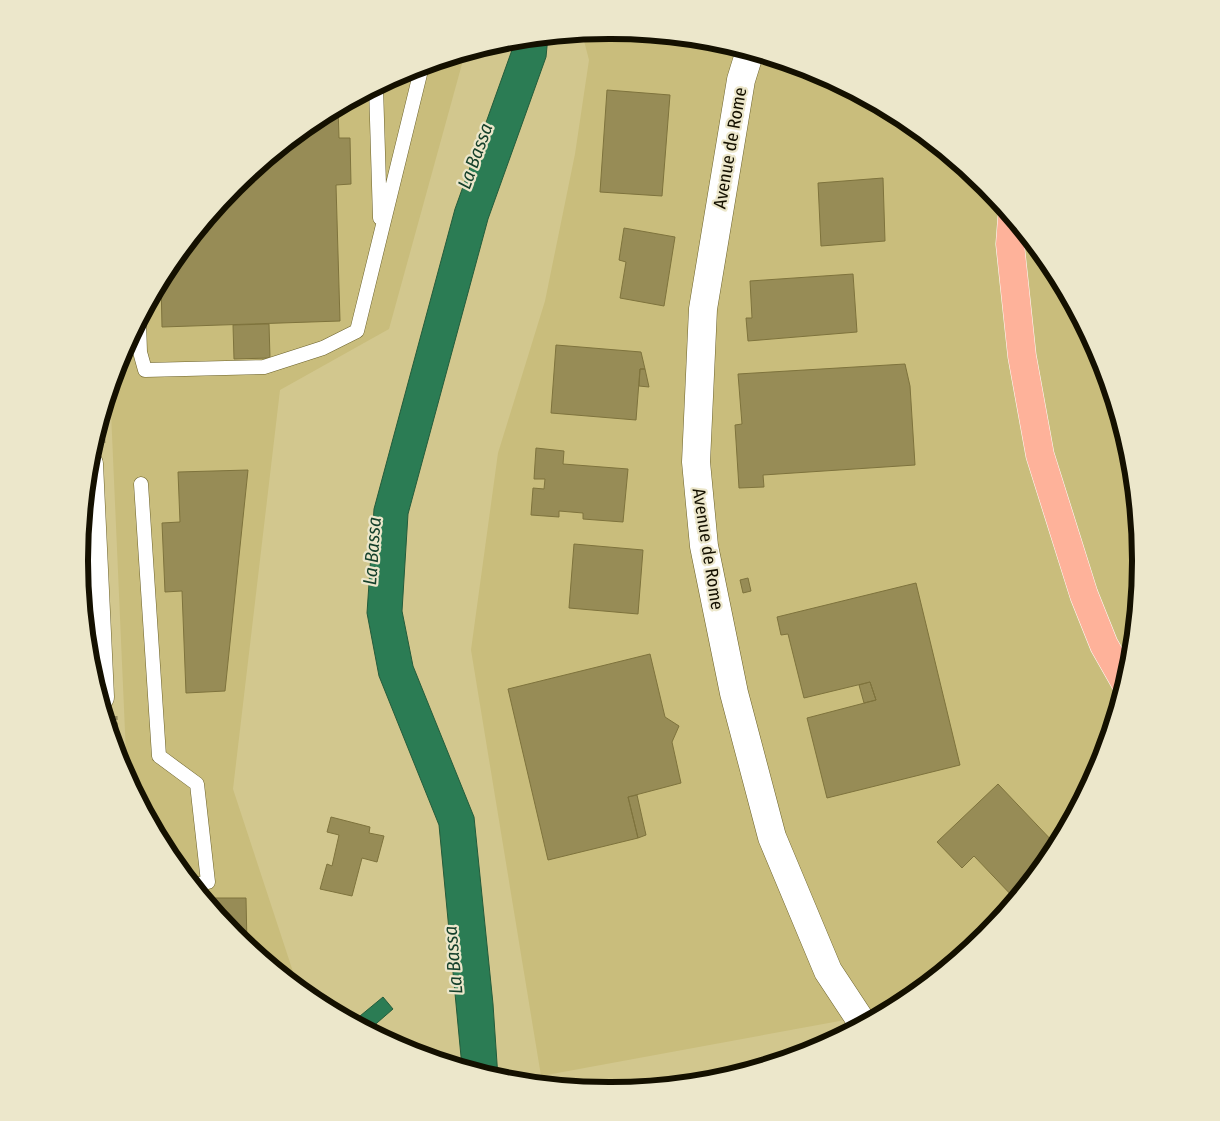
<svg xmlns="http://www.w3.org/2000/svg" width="1220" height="1121" font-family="'Fira Sans Condensed',sans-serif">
	<rect width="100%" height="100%" fill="#d2c78e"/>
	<path fill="#c9bd7c" d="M 610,30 L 714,40 L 813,71 L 905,120 L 985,186 L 1051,266 L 1100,358 L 1130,457 L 1140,561 L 1130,664 L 1100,764 L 1051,855 L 985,936 L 904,1002 L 883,1013 L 541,1076 L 471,650 L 498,453 L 545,301 L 575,154 L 589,60 L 582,33 Z
		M 465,53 L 389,329 L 280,390 L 233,789 L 298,987 L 235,935 L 169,855 L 127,777 L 110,389 L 120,357 L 169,266 L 235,185 L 316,119 L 407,70 Z"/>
	<path fill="#2b7c54" stroke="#245c3b" d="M 548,36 L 546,57 L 488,219 L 408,514 L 402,611 L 413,666 L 474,817 L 493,1004 L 498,1078 L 462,1067 L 439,825 L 379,676 L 367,613 L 374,509 L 455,209 L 512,50 L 513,40 Z
		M 383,997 L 393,1009 L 370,1029 L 360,1016 Z"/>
	<path fill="#978c56" stroke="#7e733d" d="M 607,90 L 670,95 L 662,196 L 600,192 Z
		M 338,107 L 339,138 L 350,138 L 351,184 L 336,185 L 340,321 L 162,327 L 161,281 L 169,266 L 235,185 L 316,119 Z
		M 883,178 L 885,241 L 821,246 L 818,183 Z
		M 624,228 L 675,237 L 664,306 L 620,298 L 626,262 L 619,260 Z
		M 853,274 L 857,332 L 748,341 L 746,318 L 752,318 L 750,281 Z
		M 269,324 L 270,358 L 234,359 L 233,325 Z
		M 556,345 L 641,352 L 645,369 L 640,369 L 636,420 L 551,413 Z
		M 905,364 L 910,386 L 915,465 L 763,475 L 764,487 L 739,488 L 735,425 L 742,424 L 738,374 Z
		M 640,369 L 645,369 L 649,387 L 639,386 Z
		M 536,448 L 564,451 L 563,464 L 628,469 L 623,522 L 583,519 L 583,513 L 559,511 L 559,517 L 531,515 L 533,488 L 544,489 L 545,479 L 534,479 Z
		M 248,470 L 225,691 L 186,693 L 182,591 L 165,592 L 162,523 L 180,522 L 178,472 Z
		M 574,544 L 643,550 L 638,614 L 569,608 Z
		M 748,578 L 751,591 L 743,593 L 740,580 Z
		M 916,583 L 960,765 L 827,798 L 807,718 L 876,700 L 870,682 L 804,698 L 788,634 L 781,635 L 777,617 Z
		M 650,654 L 665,717 L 679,726 L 672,742 L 681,783 L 628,797 L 638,838 L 548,860 L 508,689 Z
		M 870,682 L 876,700 L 864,703 L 859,685 Z
		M 998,784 L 1056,845 L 1051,855 L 1015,899 L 974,856 L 962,868 L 937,842 Z
		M 637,795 L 646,835 L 638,838 L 628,797 Z
		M 331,817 L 370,827 L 369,833 L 384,836 L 377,862 L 362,858 L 352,896 L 320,889 L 327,864 L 332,866 L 339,835 L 327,832 Z
		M 204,898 L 246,898 L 247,945 L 235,935 Z"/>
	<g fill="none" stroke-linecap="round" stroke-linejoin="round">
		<defs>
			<path id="service" d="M 376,87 L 380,218
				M 139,322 L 140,352 L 145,370 L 264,367 L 323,348 L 357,331 L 422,66
				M 141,484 L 159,756 L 197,784 L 208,882 L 193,885"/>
			<path id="tertiary" d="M 750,51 L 741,80 L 703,309 L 696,462 L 704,546 L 734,693 L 772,837 L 828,971 L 863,1024"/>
			<path id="secondary" d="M 89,464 L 100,697"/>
			<path id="primary" d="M 1012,218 L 1010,244 L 1022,356 L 1040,455 L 1084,595 L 1104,645 L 1125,682"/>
		</defs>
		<use href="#service" stroke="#6b612a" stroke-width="15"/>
		<use href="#tertiary" stroke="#6b612a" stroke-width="29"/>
		<use href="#secondary" stroke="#6b612a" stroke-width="29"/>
		<use href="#primary" stroke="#fff" stroke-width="29"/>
		<path stroke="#948b5f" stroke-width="3" stroke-dasharray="4 2.5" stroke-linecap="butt" d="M 103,413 L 104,445
			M 116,716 L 118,758"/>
		<use href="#service" stroke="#fff" stroke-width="14"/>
		<use href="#tertiary" stroke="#fff" stroke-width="28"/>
		<use href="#secondary" stroke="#fff" stroke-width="28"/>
		<use href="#primary" stroke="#feb29a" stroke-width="28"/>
	</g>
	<g text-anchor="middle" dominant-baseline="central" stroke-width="4.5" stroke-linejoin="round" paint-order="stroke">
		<g font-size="18" fill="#141000" stroke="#ece7cb">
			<text transform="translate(730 148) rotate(-80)">Avenue de Rome</text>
			<text transform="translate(708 549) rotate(81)">Avenue de Rome</text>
		</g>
		<g font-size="19" font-style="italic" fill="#15402b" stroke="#ece7cb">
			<text transform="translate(475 156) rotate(-70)">La Bassa</text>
			<text transform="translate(372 551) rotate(-86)">La Bassa</text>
			<text transform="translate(453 960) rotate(-95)">La Bassa</text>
		</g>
	</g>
	<path d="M0 0H1220V1121H0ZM609 39H611A521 521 0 0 1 1132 560V561A521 521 0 0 1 611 1082H609A521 521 0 0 1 88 561V560A521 521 0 0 1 609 39Z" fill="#ece7cb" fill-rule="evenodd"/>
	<path fill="none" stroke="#141000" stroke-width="6" d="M609 39H611A521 521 0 0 1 1132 560V561A521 521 0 0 1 611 1082H609A521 521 0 0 1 88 561V560A521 521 0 0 1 609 39Z"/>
</svg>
